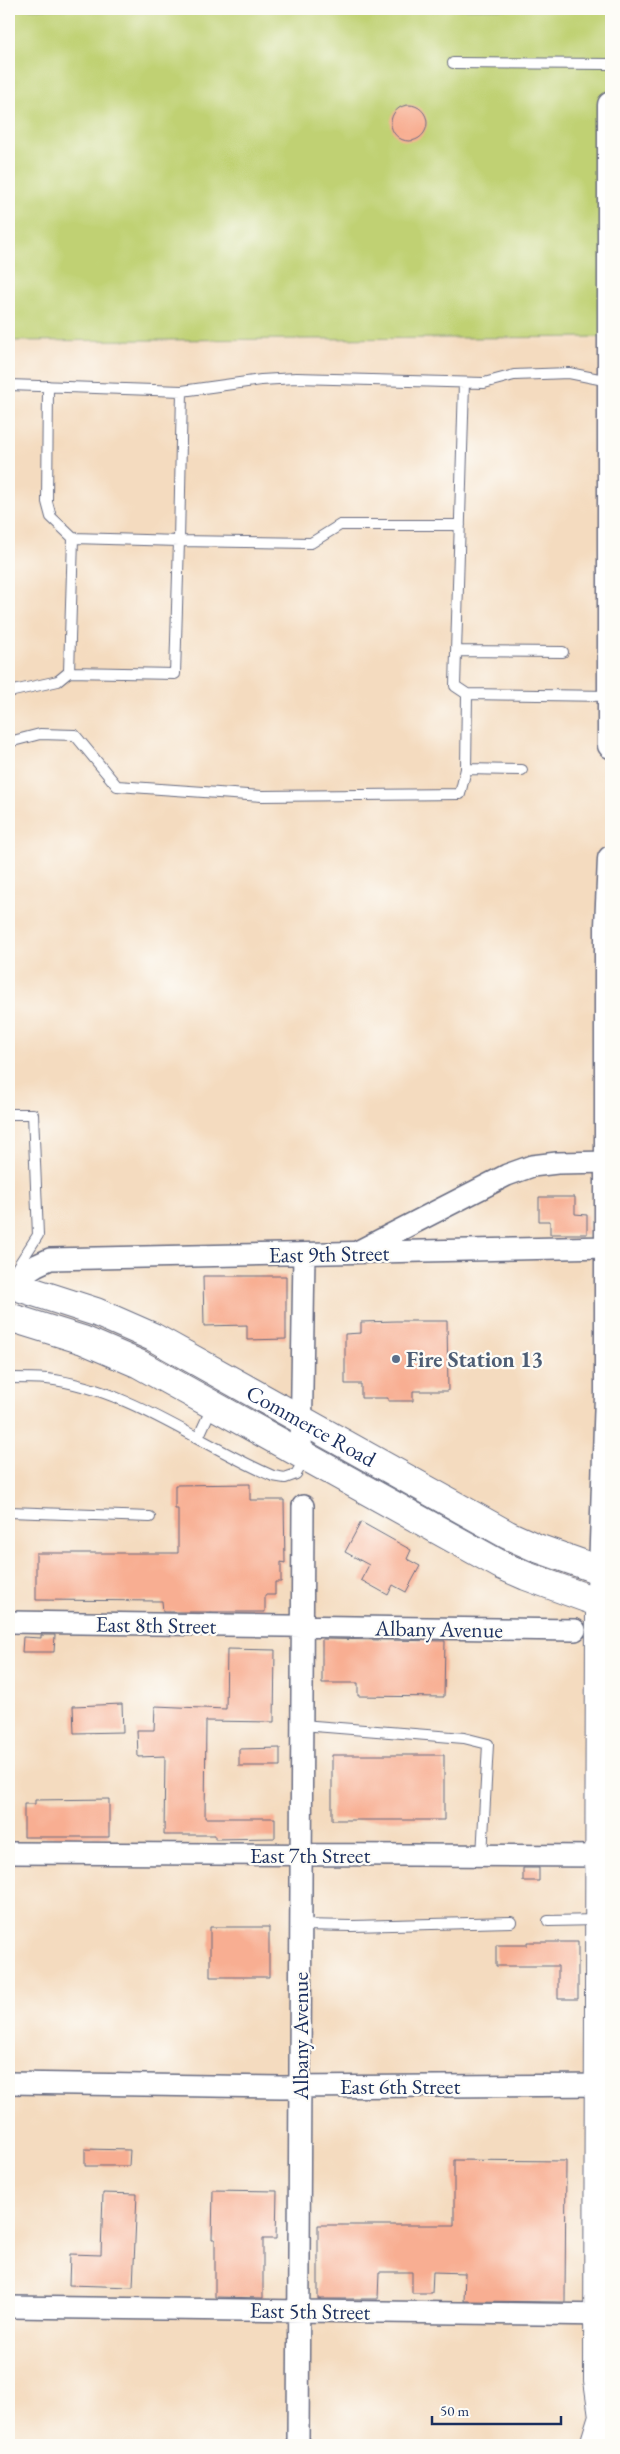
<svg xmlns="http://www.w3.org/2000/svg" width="620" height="2454" font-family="'EB Garamond',serif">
	<rect width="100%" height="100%" fill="#fdfcf7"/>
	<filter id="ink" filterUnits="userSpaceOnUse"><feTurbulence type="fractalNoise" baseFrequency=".02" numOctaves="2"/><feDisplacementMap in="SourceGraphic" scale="10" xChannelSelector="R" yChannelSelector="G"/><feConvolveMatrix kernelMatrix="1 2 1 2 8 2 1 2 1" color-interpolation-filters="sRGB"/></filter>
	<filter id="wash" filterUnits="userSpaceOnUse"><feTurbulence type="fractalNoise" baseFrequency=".0096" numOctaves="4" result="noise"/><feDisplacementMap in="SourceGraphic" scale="20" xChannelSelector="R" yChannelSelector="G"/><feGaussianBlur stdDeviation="1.12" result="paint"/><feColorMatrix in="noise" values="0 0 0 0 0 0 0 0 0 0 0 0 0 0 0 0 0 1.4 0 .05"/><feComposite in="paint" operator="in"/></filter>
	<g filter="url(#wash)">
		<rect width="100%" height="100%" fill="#f4dbbf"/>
		<path fill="#c0d173" stroke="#6e8068" d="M 9,9 L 611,9 L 610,337 L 9,341 Z"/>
		<g id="blocks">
			<path fill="#f8ae92" d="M391 123a18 18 0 1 1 36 0a18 18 0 1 1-36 0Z
				M 539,1197 L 575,1197 L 575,1214 L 587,1215 L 587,1234 L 550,1234 L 550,1221 L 539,1221 Z
				M 203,1276 L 286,1276 L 286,1339 L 247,1340 L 247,1325 L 204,1326 Z
				M 396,1321 L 447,1321 L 448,1391 L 413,1391 L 413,1401 L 388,1401 L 388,1398 L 361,1398 L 361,1384 L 345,1384 L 345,1334 L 361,1333 L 361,1322 Z
				M 250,1484 L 250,1500 L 284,1500 L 285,1563 L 281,1562 L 281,1582 L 275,1582 L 275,1595 L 265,1595 L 265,1612 L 163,1612 L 162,1601 L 36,1600 L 36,1553 L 178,1553 L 178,1509 L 175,1509 L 175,1485 Z
				M 361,1522 L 411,1550 L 407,1559 L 420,1566 L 406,1592 L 393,1585 L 388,1595 L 361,1580 L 369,1565 L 345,1552 Z
				M 41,1635 L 55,1635 L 54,1652 L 22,1652 L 23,1637 L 41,1638 Z
				M 322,1639 L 445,1641 L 444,1697 L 358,1696 L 358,1683 L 322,1683 Z
				M 227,1649 L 275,1650 L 274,1722 L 206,1721 L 205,1818 L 275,1818 L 275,1838 L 215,1839 L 215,1835 L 164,1835 L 165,1756 L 138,1757 L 137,1730 L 154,1730 L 155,1706 L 226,1709 Z
				M 122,1704 L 123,1732 L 74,1733 L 73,1706 Z
				M 280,1748 L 280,1766 L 239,1766 L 239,1749 Z
				M 332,1755 L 444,1755 L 444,1820 L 332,1820 Z
				M 109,1799 L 109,1837 L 24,1837 L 24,1804 L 35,1804 L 35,1800 Z
				M 523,1868 L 539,1868 L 539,1881 L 523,1881 Z
				M 210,1927 L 269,1927 L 269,1977 L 210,1977 Z
				M 527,1942 L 578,1942 L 578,1999 L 558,1999 L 558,1966 L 496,1966 L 496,1945 L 527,1945 Z
				M 85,2149 L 130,2150 L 129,2166 L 85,2166 Z
				M 454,2160 L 566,2161 L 565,2302 L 464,2301 L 465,2273 L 433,2272 L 432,2293 L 412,2293 L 412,2272 L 379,2272 L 378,2299 L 318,2299 L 318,2225 L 454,2225 Z
				M 213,2190 L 277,2191 L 276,2239 L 263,2239 L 263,2298 L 215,2297 L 215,2239 L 212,2239 Z
				M 103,2193 L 137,2194 L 133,2287 L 69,2285 L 70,2254 L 101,2255 Z"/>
		</g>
	</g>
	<g filter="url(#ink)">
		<use href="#blocks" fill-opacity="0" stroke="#676b80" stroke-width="1"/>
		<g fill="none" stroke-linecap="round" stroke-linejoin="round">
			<defs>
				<path id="service" d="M 453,63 L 611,64
					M 464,383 L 455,686 L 467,694
					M 9,385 L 182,391 L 261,380 L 296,378 L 484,383 L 514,375 L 569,373 L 609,381
					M 48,386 L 47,502 L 51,517 L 73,538 L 179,541 L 182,391
					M 73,538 L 69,672 L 175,674 L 179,541 L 311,543 L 340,525 L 460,525
					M 456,651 L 563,652
					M 9,692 L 58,681 L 69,672
					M 9,742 L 40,734 L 75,735 L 117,786 L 262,796 L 460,794 L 466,769 L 467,694 L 610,696
					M 466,769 L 522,770
					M 9,1114 L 33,1114 L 38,1235 L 13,1274
					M 9,1378 C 21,1378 34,1378 47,1379 C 130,1389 198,1444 273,1476 L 285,1478 L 296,1474 L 306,1457
					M 198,1438 L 213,1405
					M 9,1512 L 150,1517
					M 302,1725 L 464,1738 L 488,1744 L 482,1856
					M 548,1921 L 599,1920
					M 301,1925 L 352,1926 L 511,1922"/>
				<path id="minor" d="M 357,1252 L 507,1175 L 532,1166 L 557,1163 L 611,1162
					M 9,1283 L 37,1265 L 50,1259 L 608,1247
					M 301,1454 L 304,1254
					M 9,1622 L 575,1630
					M 9,1853 L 611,1856
					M 9,2083 L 281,2087 L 611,2085
					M 9,2307 L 611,2315
					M 298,2445 L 303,1506"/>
				<path id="tertiary" d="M 611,105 L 611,745
					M 602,1571 L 608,1396 L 608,926 L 611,859"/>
				<g id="secondary">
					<path id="s1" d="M 9,1284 L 96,1312 L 153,1337 L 508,1535 L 537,1548 L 602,1571"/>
					<path d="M 9,1317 L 83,1340 L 139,1364 L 501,1565 L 526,1576 L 600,1603"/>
				</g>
				<path id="primary" d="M 594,2445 L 603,2416 L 598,2380 L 600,1603 L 602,1571 L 611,1572"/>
			</defs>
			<use href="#service" stroke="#676b80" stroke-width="12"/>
			<use href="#minor" stroke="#676b80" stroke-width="24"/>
			<use href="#tertiary" stroke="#676b80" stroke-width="29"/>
			<use href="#secondary" stroke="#676b80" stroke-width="30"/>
			<use href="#primary" stroke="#676b80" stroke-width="30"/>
			<use href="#service" stroke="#fff" stroke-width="10"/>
			<use href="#minor" stroke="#fff" stroke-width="21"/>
			<use href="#tertiary" stroke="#fff" stroke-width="26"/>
			<use href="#secondary" stroke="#fff" stroke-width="28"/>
			<use href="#primary" stroke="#fff" stroke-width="28"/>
		</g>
	</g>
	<circle fill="#5c6f8a" stroke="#fdfcf7" stroke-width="2" cx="396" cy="1359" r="5"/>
	<g text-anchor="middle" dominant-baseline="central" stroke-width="4.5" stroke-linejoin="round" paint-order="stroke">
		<g font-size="22" fill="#1b2f5e" stroke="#fdfcf7">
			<text transform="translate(329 1254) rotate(-1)">East 9th Street</text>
			<text stroke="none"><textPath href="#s1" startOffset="335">Commerce Road</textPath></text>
			<text transform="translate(156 1625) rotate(1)">East 8th Street</text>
			<text transform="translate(439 1629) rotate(1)">Albany Avenue</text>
			<text x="310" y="1855">East 7th Street</text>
			<text transform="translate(300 2036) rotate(-90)">Albany Avenue</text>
			<text x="400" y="2086">East 6th Street</text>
			<text transform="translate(310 2311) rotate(1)">East 5th Street</text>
		</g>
		<g font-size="22" font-weight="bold" fill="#4e5e75" stroke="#fdfcf7" text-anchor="start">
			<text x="406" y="1359">Fire Station 13</text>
		</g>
	</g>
	<rect width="620" height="2454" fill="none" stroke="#fdfcf7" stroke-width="30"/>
	<path d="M432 2416v8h129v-8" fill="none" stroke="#1b2f5e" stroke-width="2.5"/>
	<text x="440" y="2416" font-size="15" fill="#1b2f5e" stroke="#fdfcf7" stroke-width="4" paint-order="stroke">50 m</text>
</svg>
